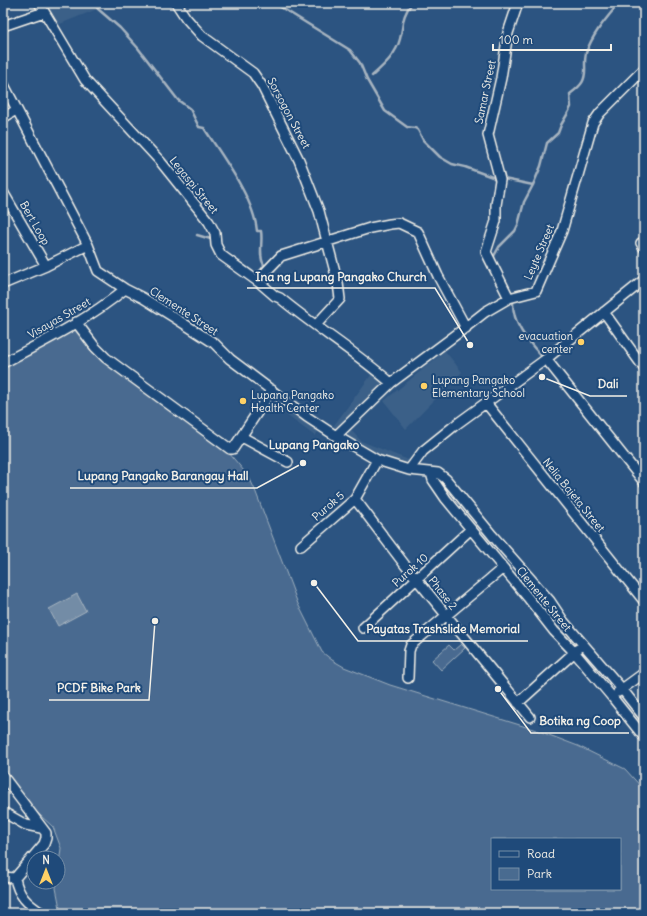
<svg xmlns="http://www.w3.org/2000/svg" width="647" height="916" font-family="Delius,sans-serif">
	<rect width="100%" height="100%" fill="#2c5481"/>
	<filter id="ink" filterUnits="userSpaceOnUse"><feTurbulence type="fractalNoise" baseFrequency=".025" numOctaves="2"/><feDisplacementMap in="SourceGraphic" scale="8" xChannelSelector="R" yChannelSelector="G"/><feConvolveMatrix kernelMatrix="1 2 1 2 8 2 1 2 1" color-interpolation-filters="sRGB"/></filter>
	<g filter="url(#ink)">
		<path fill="#3b6088" d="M 44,3 L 112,3 L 55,26 Z
			M 445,351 L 462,372 L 406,429 L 384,401 Z
			M 374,371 L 384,381 L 338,432 L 332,428 Z
			M 275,398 L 320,429 L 315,436 L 270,403 Z
			M 348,427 L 361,441 L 411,461 L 408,467 L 355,446 L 340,434 Z"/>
		<path fill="#496b90" stroke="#9eaebc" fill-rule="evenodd" d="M 76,326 L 95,349 L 229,453 L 249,477 L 255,490 L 298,604 L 322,652 L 332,660 L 344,667 L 390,685 L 536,730 L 578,746 L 625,769 L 644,790 L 644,913 L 61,913 L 56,888 L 61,848 L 53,827 L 29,805 L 3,771 L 3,365 ZM 492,839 L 620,839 L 620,889 L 492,889 Z
			M 461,644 L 465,648 L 441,670 L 432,660 L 449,645 L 454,650 Z"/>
		<path fill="#738ca6" stroke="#a7b4c0" d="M 77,594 L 86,611 L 58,626 L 49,609 Z"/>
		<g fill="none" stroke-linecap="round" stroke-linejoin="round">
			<path stroke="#a7b4c0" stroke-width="2.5" d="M 94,3 L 98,9 L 120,28 L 138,48 L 178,100 L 190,109 L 199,127 L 204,128 C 222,156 254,198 257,231 L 261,231 C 263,242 258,256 264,265 L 262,271 L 251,273
				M 274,3 L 350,50 L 360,63 L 367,80 L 385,111 L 407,127 L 415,128 L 418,130 L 423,140 L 440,157 L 452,164 L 465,167 L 495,178
				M 372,76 C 383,66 396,55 400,39 C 404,24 401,17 412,3
				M 504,179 L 533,185
				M 197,235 L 214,240
				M 494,260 L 494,256 L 499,247 L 515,231 L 518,225 L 524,202 L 533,185 L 541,166 L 547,143 L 558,133 L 561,125 L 568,113 L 571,107 L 570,94 C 582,85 586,81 585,65 C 585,61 585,57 586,53 C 593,33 606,19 619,3
				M 267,277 L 268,280
				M 513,303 C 513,326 529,342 543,358"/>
			<defs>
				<path id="minor" d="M 39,3 L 85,80 L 160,161 L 209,222 L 215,233 L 216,245 L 221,255 L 260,283 L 275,296 L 280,298 C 316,328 356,352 391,383
					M 176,3 L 186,18 L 202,36 L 253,73 L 262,86 L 299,160 L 319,211 L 338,283 L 340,299 L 316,325
					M 3,26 L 44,12
					M 3,83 L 88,245 L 98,271 L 125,289 L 143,298 L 175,318 L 214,343 L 230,359 L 246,371 L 307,417 L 336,436 L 377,460 L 409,470 L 438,473 L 446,479 L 492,535 L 550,601 L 564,622 L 583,644 L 622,689 L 644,717
					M 3,118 L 16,110
					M 3,192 L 46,266
					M 641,243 L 644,248
					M 257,281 L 281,256 L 370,228 L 390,224 L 399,223 L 418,232 L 438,276 L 466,328
					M 3,284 L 46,266 L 88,245
					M 509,298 L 486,252 L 496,221 L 496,205 L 500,180 L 488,135 L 501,78 L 508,33 L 518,3
					M 604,312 L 644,368
					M 76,322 L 95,347 L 106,358 L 230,449 L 233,449 L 272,390
					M 546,359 L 644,482
					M 3,363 C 45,341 89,319 125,289
					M 486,403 L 644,601
					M 336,436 L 391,383 L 457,334 L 485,312 L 509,298 L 536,291 L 562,231 L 593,123 L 600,113 L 644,69
					M 242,437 L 288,462
					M 409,470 L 423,451 L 454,426 L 546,359 L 644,280
					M 431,473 L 433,480 L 446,499 L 529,599 L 554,631 L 575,653 L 612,697 L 644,737
					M 355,499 L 405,565 L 530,717
					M 301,546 L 355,499 L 377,460
					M 363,628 L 471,529
					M 408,678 L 409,651 L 411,645 L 503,568
					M 618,692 L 644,673
					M 518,703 L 578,649
					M 3,776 L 46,833 L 46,838 L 44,844 L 15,878
					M 3,812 L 26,825 L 41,828
					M 3,877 L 15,878
					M 15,878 C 18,895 27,904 42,913"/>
			</defs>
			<use href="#minor" stroke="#f4f1e8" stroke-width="12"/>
			<use href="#minor" stroke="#1f4a7a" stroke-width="9"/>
		</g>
	</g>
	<g fill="#ffd166" stroke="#1f4a7a" stroke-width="1.5">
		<circle cx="581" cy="342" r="4"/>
		<circle cx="424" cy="386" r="4"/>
		<circle cx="243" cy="401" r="4"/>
	</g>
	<g text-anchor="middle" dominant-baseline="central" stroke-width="4" stroke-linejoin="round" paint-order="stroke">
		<g font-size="11" fill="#f4f1e8" stroke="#1f4a7a">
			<text transform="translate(485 92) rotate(-78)">Samar Street</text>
			<text transform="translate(289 113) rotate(62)">Sorsogon Street</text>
			<text transform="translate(194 185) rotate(51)">Legaspi Street</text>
			<text transform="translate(35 223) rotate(60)">Bert Loop</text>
			<text transform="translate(539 252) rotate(-67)">Leyte Street</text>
			<text transform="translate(184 311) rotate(33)">Clemente Street</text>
			<text transform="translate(59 318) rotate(-30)">Visayas Street</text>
			<text transform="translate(574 495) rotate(51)">Nelia Bajeta Street</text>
			<text transform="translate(328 506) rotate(-41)">Purok 5</text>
			<text transform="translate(410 570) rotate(-42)">Purok 10</text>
			<text transform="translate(443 593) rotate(52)">Phase 2</text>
			<text transform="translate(544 599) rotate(51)">Clemente Street</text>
		</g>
		<g font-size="11" fill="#f4f1e8" stroke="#1f4a7a" text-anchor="start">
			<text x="573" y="336" text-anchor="end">evacuation<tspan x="573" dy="13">center</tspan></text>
			<text x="432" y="380">Lupang Pangako<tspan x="432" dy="13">Elementary School</tspan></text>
			<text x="251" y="395">Lupang Pangako<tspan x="251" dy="13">Health Center</tspan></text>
		</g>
		<g font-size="12" font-weight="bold" fill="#f4f1e8" stroke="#1f4a7a">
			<text x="314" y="444">Lupang Pangako</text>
		</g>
	</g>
	<path fill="none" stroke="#f4f1e8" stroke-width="1.5" d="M470 345L435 288H247M542 377L590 396H627M303 463L257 488H70M314 583L358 641H528M155 621L149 700H49M498 689L531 733H629"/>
	<g fill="#f4f1e8" stroke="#1f4a7a" stroke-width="1.5">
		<circle cx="470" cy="345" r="4"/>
		<circle cx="542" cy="377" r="4"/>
		<circle cx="303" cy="463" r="4"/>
		<circle cx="314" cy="583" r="4"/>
		<circle cx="155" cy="621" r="4"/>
		<circle cx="498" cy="689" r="4"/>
	</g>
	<g font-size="12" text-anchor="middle" font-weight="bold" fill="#f4f1e8" stroke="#1f4a7a" stroke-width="4" stroke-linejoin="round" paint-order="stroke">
		<text x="341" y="281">Ina ng Lupang Pangako Church</text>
		<text x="608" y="388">Dali</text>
		<text x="163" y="480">Lupang Pangako Barangay Hall</text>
		<text x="443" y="633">Payatas Trashslide Memorial</text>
		<text x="99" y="692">PCDF Bike Park</text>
		<text x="580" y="725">Botika ng Coop</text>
	</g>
	<rect width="647" height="916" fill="none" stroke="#1f4a7a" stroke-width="16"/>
	<rect x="8" y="8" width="631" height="900" fill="none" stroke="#f4f1e8" stroke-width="1.5" filter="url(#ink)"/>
	<rect x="491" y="838" width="130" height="52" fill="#1f4a7a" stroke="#748da6"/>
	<rect x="499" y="851" width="20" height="6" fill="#1f4a7a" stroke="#748da6"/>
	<text x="527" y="858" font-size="12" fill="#f4f1e8">Road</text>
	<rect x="499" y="868" width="20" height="12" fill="#496b90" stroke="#748da6"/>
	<text x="527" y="878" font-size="12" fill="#f4f1e8">Park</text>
	<g transform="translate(46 870)"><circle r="19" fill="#1f4a7a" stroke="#748da6"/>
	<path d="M0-3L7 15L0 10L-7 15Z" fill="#ffd166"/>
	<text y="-6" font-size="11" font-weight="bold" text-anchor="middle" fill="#f4f1e8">N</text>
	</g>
	<path d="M493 44v6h118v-6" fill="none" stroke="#f4f1e8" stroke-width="2"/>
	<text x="499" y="44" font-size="12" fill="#f4f1e8" stroke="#1f4a7a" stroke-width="3" paint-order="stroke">100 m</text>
</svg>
